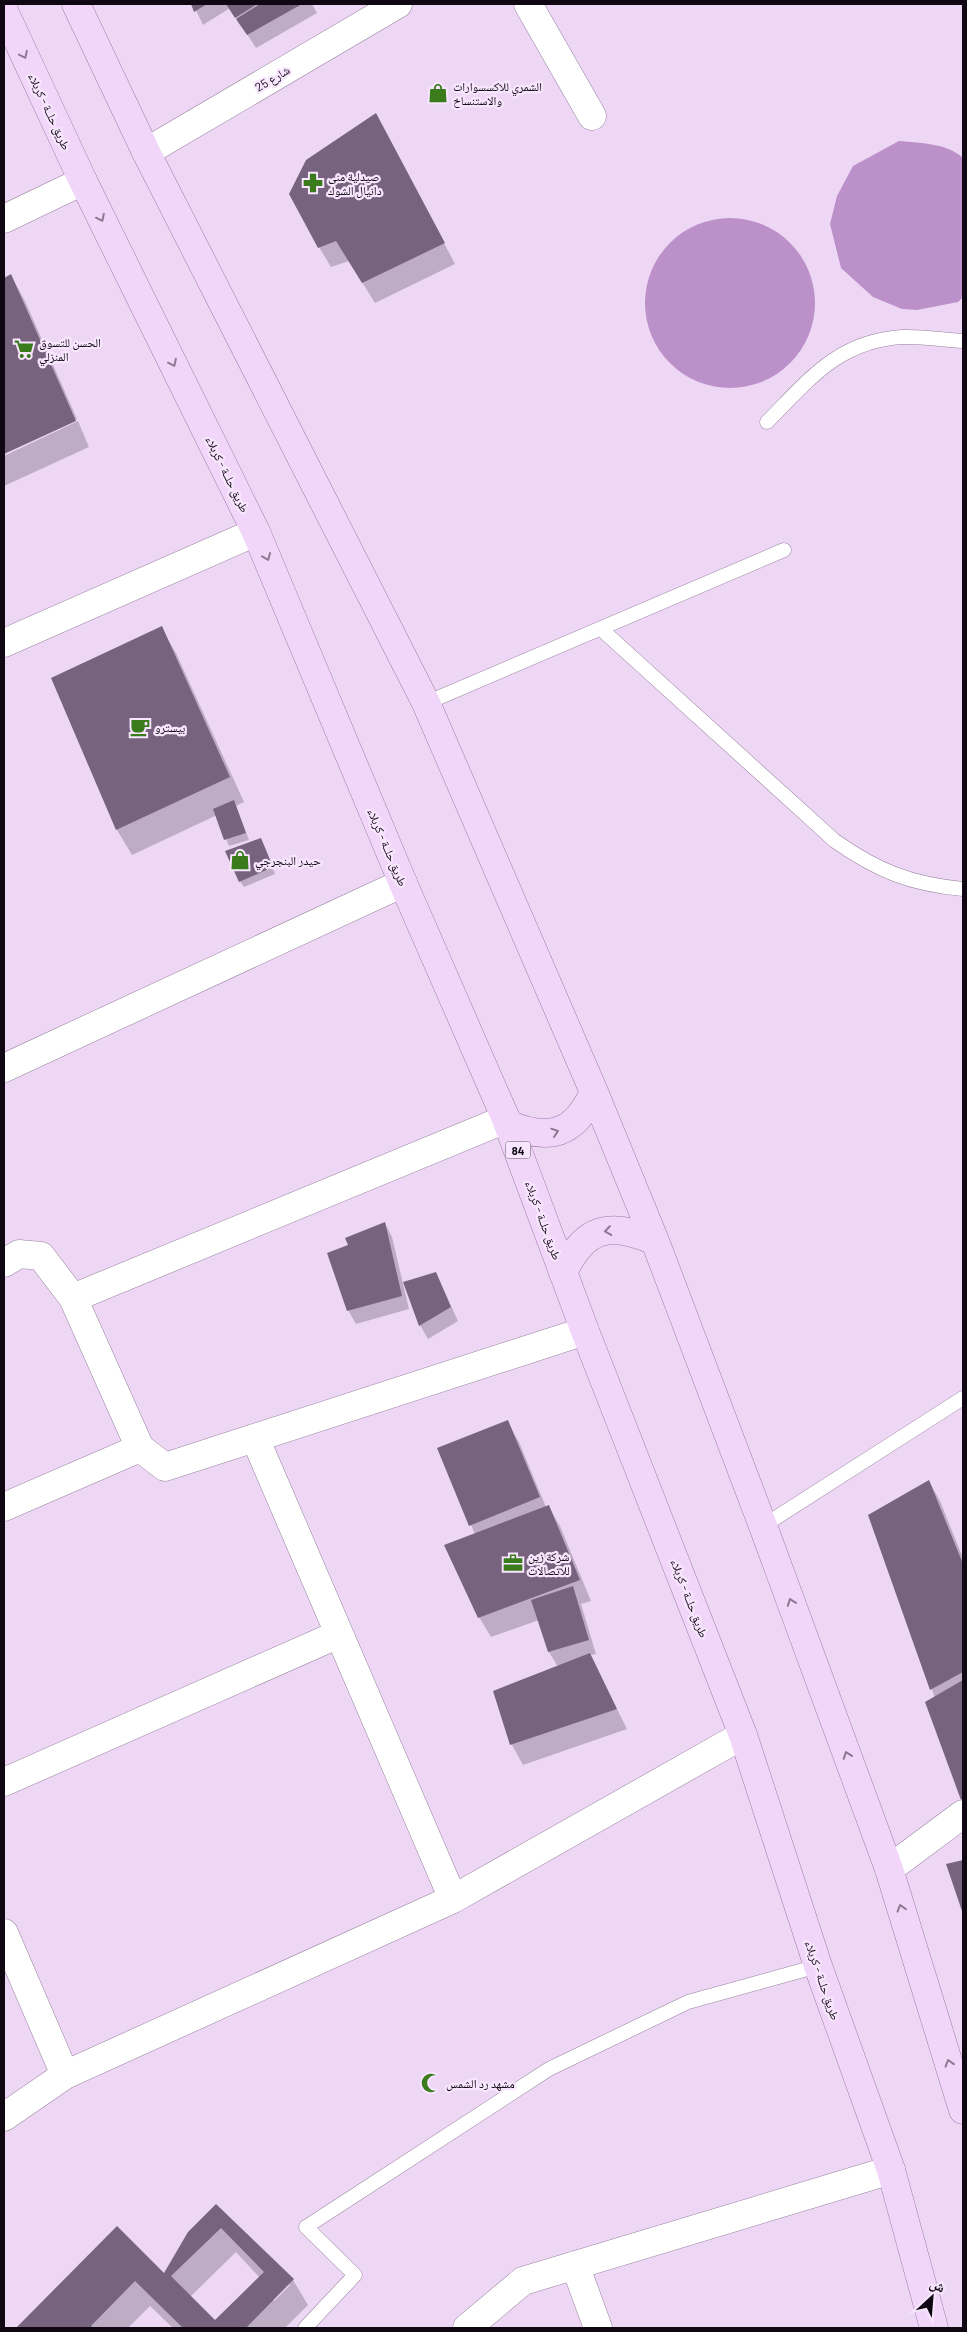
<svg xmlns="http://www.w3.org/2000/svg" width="967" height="2332" font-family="Barlow,'Noto Naskh Arabic',sans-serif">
	<rect width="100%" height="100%" fill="#eed7f5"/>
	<path fill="#bc91ca" d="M 899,141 C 920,143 947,143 963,158 L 963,297 L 958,302 L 917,310 L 902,309 L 873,297 L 841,268 L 830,224 L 837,196 L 853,166 Z
		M645 303a85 85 0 1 1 170 0a85 85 0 1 1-170 0Z"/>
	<path fill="#0003" fill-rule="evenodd" d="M 193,4 L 312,4 L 317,13 L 256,48 L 230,8 L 203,25 Z
		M 387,135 L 455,264 L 375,303 L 349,261 L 331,267 L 319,247 Z
		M 11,276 L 25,301 L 77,419 L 4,453 L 4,279 Z
		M 78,421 L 89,447 L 4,486 L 4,456 Z
		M 161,628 L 176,653 L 244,802 L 236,806 L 249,840 L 229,846 L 217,815 L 132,855 L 117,830 L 52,678 Z
		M 264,846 L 275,874 L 244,887 L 240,881 Z
		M 385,1223 L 392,1237 L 409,1309 L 356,1324 L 348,1310 L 349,1246 Z
		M 436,1273 L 458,1321 L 428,1339 L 420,1325 Z
		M 507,1422 L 519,1442 L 546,1507 L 548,1506 L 560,1526 L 591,1601 L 581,1604 L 596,1654 L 590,1655 L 627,1729 L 523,1765 L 512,1745 L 494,1692 L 558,1667 L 549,1652 L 539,1620 L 491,1637 L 479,1617 L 475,1534 L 438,1449 Z
		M 929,1481 L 940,1501 L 963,1558 L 963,1802 L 927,1703 L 935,1698 L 869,1516 Z
		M 216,2205 L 293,2280 L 308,2305 L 285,2328 L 173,2328 L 150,2306 L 128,2328 L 18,2328 L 117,2228 L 164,2275 ZM 236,2252 L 260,2278 L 215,2322 L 190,2297 ZM 288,2283 L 290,2285 L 274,2301 L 272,2299 Z"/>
	<path fill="#78637e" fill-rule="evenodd" d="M 191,4 L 207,4 L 194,12 Z
		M 226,4 L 257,4 L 235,18 Z
		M 260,4 L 302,4 L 247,35 L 236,19 Z
		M 376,113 L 445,243 L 362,283 L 336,241 L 318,248 L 289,194 L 306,160 Z
		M 11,274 L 76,421 L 4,454 L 4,278 Z
		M 162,626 L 230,777 L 116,830 L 51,678 Z
		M 234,800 L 246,833 L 224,840 L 213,809 Z
		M 261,838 L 273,867 L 239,882 L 225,851 Z
		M 385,1222 L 402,1296 L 347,1311 L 327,1253 L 348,1245 L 345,1238 Z
		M 436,1272 L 451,1307 L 419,1326 L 403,1282 Z
		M 508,1420 L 540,1497 L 469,1526 L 437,1448 Z
		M 929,1480 L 963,1564 L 963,1672 L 930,1690 L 868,1515 Z
		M 549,1505 L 580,1580 L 478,1618 L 444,1545 Z
		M 573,1586 L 589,1640 L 548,1652 L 531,1600 Z
		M 590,1653 L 617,1709 L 510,1745 L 493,1691 Z
		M 963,1680 L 963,1798 L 961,1800 L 925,1702 Z
		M 963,1860 L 963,1914 L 946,1864 Z
		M 216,2204 L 294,2279 L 246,2328 L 183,2328 L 135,2281 L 91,2326 L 93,2328 L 16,2328 L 117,2226 L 164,2273 L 188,2232 ZM 221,2228 L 264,2272 L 215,2320 L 171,2276 Z"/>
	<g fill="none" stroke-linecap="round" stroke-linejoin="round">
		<defs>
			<path id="service" d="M 767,422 C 809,380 838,341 902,337 C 922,336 943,340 963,341
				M 601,629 L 835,841 C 878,871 910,884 963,889
				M 426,703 L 784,550
				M 763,1526 L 963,1398
				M 305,2328 L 355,2275 L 306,2227 L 549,2069 L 688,2002 L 818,1966"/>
			<path id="minor" d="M 528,4 L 592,116
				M 4,219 L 83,181
				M 4,643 L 256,532
				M 4,1068 L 403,883
				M 4,1263 L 19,1254 L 41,1256 L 73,1298 L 140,1448 L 165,1467 L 585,1331
				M 73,1298 L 506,1119
				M 255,1438 L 453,1899
				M 4,1507 L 140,1448
				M 4,1782 L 339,1634
				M 889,1869 L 963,1814
				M 4,1933 L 65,2075
				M 4,2117 L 65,2075 L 453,1899 L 743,1735
				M 575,2265 L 598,2328
				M 467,2328 L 523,2281 L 891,2170"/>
			<path id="tertiary" d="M 146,152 L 398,4"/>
			<path id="primary" d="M 76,4 L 146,152 L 426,703 L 594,1092 L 655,1241 L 763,1526 L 889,1869 L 963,2110
				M 4,11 L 83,181 L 256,532 L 403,883 L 506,1119 L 585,1331 L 743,1735 L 818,1966 L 891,2170 L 934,2328
				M 508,1124 C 550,1142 575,1134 594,1092
				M 563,1273 C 584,1227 610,1221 655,1241"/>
		</defs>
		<use href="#service" stroke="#98839e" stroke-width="15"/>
		<use href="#minor" stroke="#98839e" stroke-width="29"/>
		<use href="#tertiary" stroke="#98839e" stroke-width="29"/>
		<use href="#primary" stroke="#9d7ca7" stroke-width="29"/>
		<use href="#service" stroke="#fff" stroke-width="14"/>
		<use href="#minor" stroke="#fff" stroke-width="28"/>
		<use href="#tertiary" stroke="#fff" stroke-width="28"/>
		<use href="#primary" stroke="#f2d6fa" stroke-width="28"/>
	</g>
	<defs><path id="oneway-chevron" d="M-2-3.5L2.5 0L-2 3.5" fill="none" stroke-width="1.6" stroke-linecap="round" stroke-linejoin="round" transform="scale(1.25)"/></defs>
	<g stroke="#8c7992">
		<use href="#oneway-chevron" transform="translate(24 55) rotate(65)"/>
		<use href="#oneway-chevron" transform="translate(101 218) rotate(64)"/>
		<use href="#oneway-chevron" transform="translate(173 363) rotate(64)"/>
		<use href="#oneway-chevron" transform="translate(267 557) rotate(67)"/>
		<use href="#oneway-chevron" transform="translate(555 1132) rotate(-19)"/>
		<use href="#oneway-chevron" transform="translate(608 1231) rotate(171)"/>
		<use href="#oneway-chevron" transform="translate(791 1602) rotate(-110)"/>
		<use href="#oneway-chevron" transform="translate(847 1755) rotate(-110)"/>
		<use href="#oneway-chevron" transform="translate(901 1908) rotate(-107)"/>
		<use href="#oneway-chevron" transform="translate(949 2063) rotate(-107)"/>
	</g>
	<defs>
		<symbol id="shop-bare" viewBox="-9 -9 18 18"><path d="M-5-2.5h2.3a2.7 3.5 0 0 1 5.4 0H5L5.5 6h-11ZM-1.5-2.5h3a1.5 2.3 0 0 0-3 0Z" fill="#3a7b1b" stroke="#f8e6fe" stroke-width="2.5" paint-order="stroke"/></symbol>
		<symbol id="pharmacy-bare" viewBox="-9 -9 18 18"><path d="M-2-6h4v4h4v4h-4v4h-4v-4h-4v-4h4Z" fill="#3a7b1b" stroke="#f8e6fe" stroke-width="2.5" paint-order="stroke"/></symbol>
		<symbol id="supermarket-bare" viewBox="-9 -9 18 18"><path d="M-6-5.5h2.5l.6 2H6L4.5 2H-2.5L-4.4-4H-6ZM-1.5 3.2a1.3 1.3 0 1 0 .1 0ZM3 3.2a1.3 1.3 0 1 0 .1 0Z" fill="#3a7b1b" stroke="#f8e6fe" stroke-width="2.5" paint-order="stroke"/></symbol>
		<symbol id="cafe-bare" viewBox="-9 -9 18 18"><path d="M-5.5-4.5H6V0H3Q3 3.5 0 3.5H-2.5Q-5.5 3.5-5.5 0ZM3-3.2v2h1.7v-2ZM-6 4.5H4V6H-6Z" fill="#3a7b1b" stroke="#f8e6fe" stroke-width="2.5" paint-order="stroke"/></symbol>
		<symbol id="office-bare" viewBox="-9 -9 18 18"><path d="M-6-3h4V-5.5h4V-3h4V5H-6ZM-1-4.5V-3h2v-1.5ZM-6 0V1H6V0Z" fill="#3a7b1b" stroke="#f8e6fe" stroke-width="2.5" paint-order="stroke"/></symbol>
		<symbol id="mosque-bare" viewBox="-9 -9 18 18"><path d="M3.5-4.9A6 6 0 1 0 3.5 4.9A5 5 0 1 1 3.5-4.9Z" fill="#3a7b1b" stroke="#f8e6fe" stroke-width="2.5" paint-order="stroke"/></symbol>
	</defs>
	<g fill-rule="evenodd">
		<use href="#shop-bare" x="424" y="79" width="28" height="28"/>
		<use href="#pharmacy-bare" x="299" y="169" width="28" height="28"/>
		<use href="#supermarket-bare" x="10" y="335" width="28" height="28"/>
		<use href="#cafe-bare" x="126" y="713" width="28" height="28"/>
		<use href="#shop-bare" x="226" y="846" width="28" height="28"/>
		<use href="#office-bare" x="499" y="1549" width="28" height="28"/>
		<use href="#mosque-bare" x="417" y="2069" width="28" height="28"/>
	</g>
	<g text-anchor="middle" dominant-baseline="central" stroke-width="4.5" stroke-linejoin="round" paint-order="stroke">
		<rect fill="#f8e6fe" stroke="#554b59" stroke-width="1" x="505.5" y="1141.5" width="25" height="17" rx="4"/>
		<g font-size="11" font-weight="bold" fill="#0f0812">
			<text x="518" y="1150">84</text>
		</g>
		<g font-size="12" fill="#0f0812" stroke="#f8e6fe">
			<text transform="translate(272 78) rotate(-31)">شارع 25</text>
			<text transform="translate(50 111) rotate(65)">طريق حلــة - كربلاء</text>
			<text transform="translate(228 474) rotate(64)">طريق حلــة - كربلاء</text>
			<text transform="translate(388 847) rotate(67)">طريق حلــة - كربلاء</text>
			<text transform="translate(544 1220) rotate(70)">طريق حلــة - كربلاء</text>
			<text transform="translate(690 1598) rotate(69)">طريق حلــة - كربلاء</text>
			<text transform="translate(823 1980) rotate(71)">طريق حلــة - كربلاء</text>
		</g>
		<g font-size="12" fill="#0f0812" stroke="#f8e6fe" text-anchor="start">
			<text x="453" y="86">الشمري للاكسسوارات<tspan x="453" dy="14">والاستنساخ</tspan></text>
			<text x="328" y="176">صيدلية منى<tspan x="328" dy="14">دانيال الشوك</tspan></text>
			<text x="39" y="342">الحسن للتسوق<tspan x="39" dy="14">المنزلي</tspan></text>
			<text x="155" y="727">بيسترو</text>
			<text x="255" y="860">حيدر البنجرجي</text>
			<text x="528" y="1556">شركة زين<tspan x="528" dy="14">للاتصالات</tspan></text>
			<text x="446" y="2083">مشهد رد الشمس</text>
		</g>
	</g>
	<rect width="967" height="2332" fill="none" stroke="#0f0812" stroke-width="10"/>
	<g transform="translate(932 2297) rotate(26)" stroke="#f8e6fe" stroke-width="4" paint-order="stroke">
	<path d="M0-4L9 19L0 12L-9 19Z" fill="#0f0812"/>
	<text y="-8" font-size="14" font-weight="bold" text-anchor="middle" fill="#0f0812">ش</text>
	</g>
</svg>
